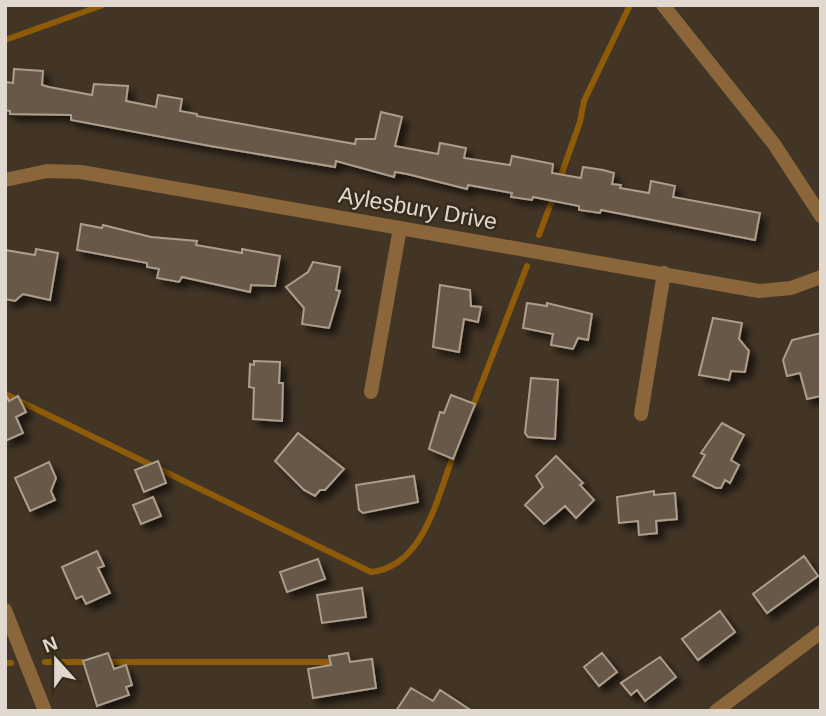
<svg xmlns="http://www.w3.org/2000/svg" width="826" height="716" font-family="Helvetica,sans-serif">
	<defs>
		<filter id="shadow"><feDropShadow dx="6" dy="6" stdDeviation="3.5" flood-color="#0009"/></filter>
	</defs>
	<rect width="100%" height="100%" fill="#423526"/>
	<g fill="none" stroke-linecap="round" stroke-linejoin="round">
		<path stroke="#8e5b09" stroke-width="6" d="M 5,40 L 103,5
			M 559,181 L 580,122 L 584,101 L 630,5
			M 539,235 L 554,195
			M 5,394 L 371,572 C 425,566 437,496 454,454
			M 471,411 L 527,266
			M 45,662 L 92,662
			M 106,662 L 337,662
			M 5,663 L 11,663"/>
	</g>
	<path fill="#675949" stroke="#ad9d8b" stroke-width="2" filter="url(#shadow)" d="M 14,69 L 43,71 L 42,85 L 49,87 L 92,95 L 94,84 L 128,86 L 126,101 L 156,107 L 158,95 L 182,99 L 180,111 L 197,114 L 197,116 L 355,144 L 356,139 L 375,139 L 381,112 L 402,117 L 395,146 L 438,154 L 440,143 L 466,148 L 464,158 L 510,165 L 512,156 L 553,164 L 552,173 L 581,178 L 583,167 L 603,170 L 614,173 L 612,184 L 621,185 L 620,188 L 649,193 L 651,181 L 675,186 L 673,197 L 760,213 L 755,240 L 601,210 L 600,213 L 579,210 L 579,206 L 533,197 L 532,200 L 511,197 L 512,193 L 468,185 L 467,189 L 407,174 L 395,172 L 394,177 L 336,161 L 335,167 L 210,146 L 71,120 L 71,115 L 10,114 L 10,111 L 5,110 L 5,82 L 13,83 Z
		M 81,224 L 102,228 L 103,225 L 151,237 L 197,241 L 196,245 L 242,253 L 242,249 L 280,256 L 275,286 L 251,285 L 250,292 L 182,277 L 179,282 L 157,278 L 159,269 L 147,267 L 147,263 L 77,250 Z
		M 36,249 L 58,253 L 50,300 L 23,294 L 15,301 L 5,299 L 5,250 L 35,255 Z
		M 313,262 L 340,267 L 336,290 L 340,291 L 329,328 L 302,324 L 304,308 L 286,287 L 308,272 Z
		M 440,285 L 470,290 L 471,306 L 481,307 L 478,322 L 464,319 L 459,352 L 433,347 Z
		M 527,303 L 547,306 L 547,303 L 592,314 L 588,340 L 578,338 L 573,349 L 551,345 L 553,334 L 523,328 Z
		M 713,318 L 742,323 L 739,339 L 749,351 L 745,372 L 731,371 L 729,380 L 699,375 Z
		M 821,333 L 821,396 L 807,399 L 800,373 L 787,376 L 783,360 L 792,340 Z
		M 254,361 L 280,362 L 279,383 L 283,383 L 282,421 L 253,419 L 254,388 L 249,387 L 250,364 L 254,365 Z
		M 531,378 L 558,380 L 555,439 L 528,437 L 525,433 Z
		M 5,393 L 9,401 L 18,396 L 26,412 L 16,417 L 23,433 L 5,441 Z
		M 451,395 L 475,404 L 453,459 L 429,449 L 440,412 L 444,413 Z
		M 722,423 L 744,435 L 731,460 L 739,465 L 730,483 L 725,480 L 721,488 L 716,488 L 693,476 L 705,455 L 701,453 Z
		M 298,433 L 344,469 L 325,490 L 320,490 L 315,496 L 304,490 L 275,461 Z
		M 556,456 L 583,483 L 580,485 L 594,500 L 576,518 L 565,506 L 544,524 L 525,505 L 543,487 L 536,476 Z
		M 158,461 L 166,483 L 144,492 L 135,470 Z
		M 49,462 L 56,478 L 51,491 L 55,500 L 30,511 L 15,478 Z
		M 414,476 L 418,502 L 363,513 L 359,510 L 356,485 Z
		M 654,491 L 654,495 L 675,493 L 677,519 L 656,521 L 657,533 L 639,535 L 638,521 L 619,523 L 617,497 Z
		M 153,497 L 161,516 L 141,524 L 133,505 Z
		M 97,551 L 104,566 L 98,568 L 110,593 L 86,604 L 82,596 L 76,599 L 62,567 Z
		M 804,556 L 818,576 L 767,613 L 753,594 Z
		M 318,559 L 325,579 L 287,592 L 280,572 Z
		M 362,588 L 366,617 L 322,623 L 317,595 Z
		M 720,611 L 735,632 L 698,660 L 682,639 Z
		M 108,653 L 114,669 L 126,665 L 132,685 L 126,687 L 129,695 L 97,706 L 83,661 Z
		M 348,653 L 350,662 L 372,659 L 376,688 L 313,698 L 308,669 L 331,665 L 329,656 Z
		M 602,653 L 617,672 L 599,686 L 584,667 Z
		M 660,657 L 676,677 L 645,701 L 637,690 L 631,695 L 621,683 Z
		M 411,688 L 433,701 L 440,690 L 472,711 L 396,711 Z"/>
	<g fill="none" stroke-linecap="round" stroke-linejoin="round">
		<path stroke="#8a663a" stroke-width="14" d="M 663,5 L 774,144 L 821,216
			M 5,180 L 47,171 L 81,172 L 759,291 L 791,288 L 821,277
			M 371,392 L 400,228
			M 641,414 L 664,273
			M 5,610 L 45,711
			M 716,711 L 821,632"/>
	</g>
	<g text-anchor="middle" dominant-baseline="central" stroke-width="5" stroke-linejoin="round" paint-order="stroke">
		<g font-size="23" fill="#e1d8cf" stroke="#372b1c">
			<text transform="translate(418 208) rotate(10)">Aylesbury Drive</text>
		</g>
	</g>
	<rect width="826" height="716" fill="none" stroke="#e1d8cf" stroke-width="14"/>
	<g transform="translate(56 660) rotate(339)" stroke="#372b1c" stroke-width="5" paint-order="stroke">
	<path d="M0-5L12 26L0 18L-12 26Z" fill="#e1d8cf"/>
	<text y="-10" font-size="19" font-weight="bold" text-anchor="middle" fill="#e1d8cf">N</text>
	</g>
</svg>
